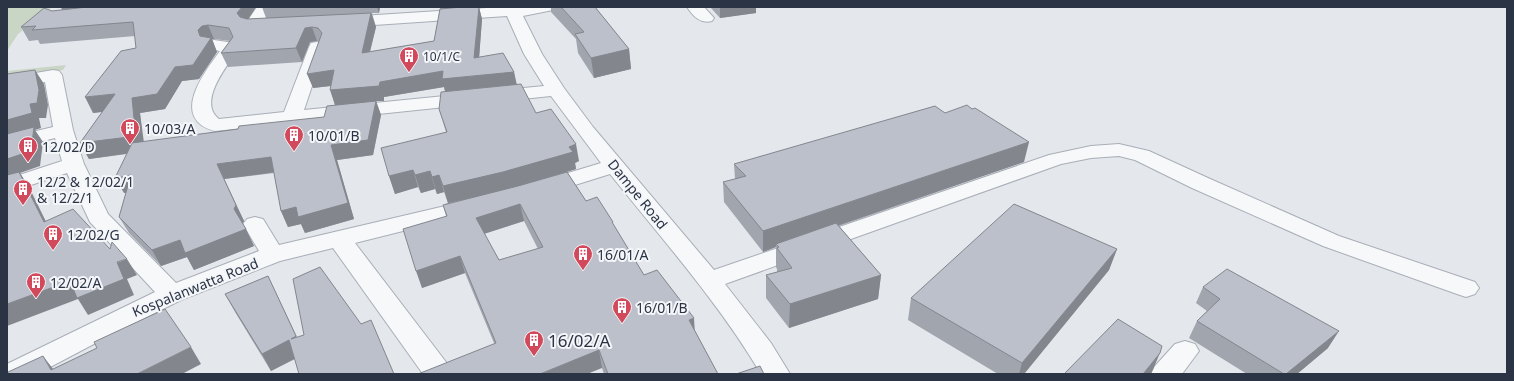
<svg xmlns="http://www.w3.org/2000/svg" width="1514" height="381" font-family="'Noto Sans',sans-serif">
	<rect width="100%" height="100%" fill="#e4e7ec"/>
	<path fill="#c9d6c5" d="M 7,7 L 52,7 L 18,34 L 7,51 Z
		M 66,65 L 63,70 L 7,80 L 7,71 Z"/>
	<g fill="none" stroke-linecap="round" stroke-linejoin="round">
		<defs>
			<path id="minor" d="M 257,7 L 273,7 L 264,21 L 278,22 L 280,25 L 278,28 L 252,31 L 246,29 L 244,26 Z
				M 502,7 L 556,7 L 553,10 L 523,16 L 542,54 L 564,88 L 593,127 L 714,270 L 1049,155 L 1091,146 L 1119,144 L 1149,151 L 1208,178 L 1339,236 L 1475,282 L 1479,288 L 1475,294 L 1466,297 L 1457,294 L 1323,246 L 1192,188 L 1135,160 L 1119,156 L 1091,158 L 1061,164 L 725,284 L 771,343 L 790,374 L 761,374 C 719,303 662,239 610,174 L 543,195 L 535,193 L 532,188 L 535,183 L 601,163 L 551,96 L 215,131 C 169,119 204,72 220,51 L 208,49 L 206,45 L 208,41 L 214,40 L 234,43 L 238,50 C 227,65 197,103 219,119 L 284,112 L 309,47 L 311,43 L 317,42 L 323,43 L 325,47 L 304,110 L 544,86 L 524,54 L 507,16 L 345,27 L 339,25 L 337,22 L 339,19 L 345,17 Z
				M 687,7 L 704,7 L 714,18 L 712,21 C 700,24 693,16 687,7 Z
				M 53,70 L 59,71 L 62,75 L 73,130 L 84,164 L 108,214 L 176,283 L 259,251 L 243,224 L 247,219 L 255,217 L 263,219 L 279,245 L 475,199 L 483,201 L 486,206 L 483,211 L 355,243 L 449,366 L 453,374 L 423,374 L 333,248 L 280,261 L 181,300 L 109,336 L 37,374 L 7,374 L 7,364 L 155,292 L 90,222 L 67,173 L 7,193 L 7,179 L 62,161 L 55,138 L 7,150 L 7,138 L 53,127 L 45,82 L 7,88 L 7,78 Z
				M 1185,341 L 1195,344 L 1199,351 L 1182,374 L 1151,374 L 1155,366 L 1175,344 Z"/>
		</defs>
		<use href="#minor" stroke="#a9aeb7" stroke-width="2"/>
		<use href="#minor" fill="#f7f8fa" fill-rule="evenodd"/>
	</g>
	<path fill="#a1a5ae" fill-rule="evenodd" d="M 61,7 L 256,7 L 248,19 L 266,18 L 262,7 L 380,7 L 379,13 L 372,13 L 376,27 L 370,52 L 434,41 L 440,8 L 440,7 L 492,7 L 479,8 L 482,19 L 479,57 L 514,72 L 517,85 L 536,113 L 579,161 L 575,163 L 576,169 L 567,172 L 586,201 L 614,226 L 644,275 L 694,329 L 718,374 L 604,374 L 602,368 L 494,343 L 465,273 L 422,288 L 446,216 L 443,205 L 448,203 L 444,192 L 437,194 L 435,189 L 421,193 L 418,187 L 395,194 L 389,176 L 446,132 L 439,109 L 445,92 L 444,87 L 384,97 L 384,101 L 376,101 L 381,115 L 373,155 L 337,160 L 354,219 L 305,233 L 301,224 L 288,227 L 281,211 L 274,173 L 224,179 L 244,221 L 242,223 L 254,246 L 194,270 L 187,257 L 161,266 L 129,233 L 119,217 L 126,193 L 124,193 L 127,154 L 89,159 L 80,143 L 102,112 L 93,113 L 136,48 L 135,36 L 40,44 L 38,40 L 29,41 L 21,27 L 62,10 ZM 212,39 L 214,39 L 230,41 L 221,53 L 228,67 L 302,62 L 310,42 L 317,41 L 319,41 L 313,88 L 330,86 L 335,105 L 324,117 L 143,142 L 140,113 L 165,109 L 182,81 L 199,79 L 217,52 ZM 524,221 L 538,249 L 499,260 L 484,234 Z
		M 551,7 L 595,7 L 629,49 L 631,69 L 594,78 L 578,53 L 576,39 L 551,12 Z
		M 710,7 L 756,7 L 756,13 L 720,18 Z
		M 945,113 L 1024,162 L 839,226 L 881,275 L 878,299 L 789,328 L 766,298 L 766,275 L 777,272 L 777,269 L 776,267 L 776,247 L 763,252 L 724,202 L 723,182 L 735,179 L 734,164 Z
		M 1117,249 L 1109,270 L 1024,374 L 998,374 L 908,320 L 911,298 Z
		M 268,276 L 297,337 L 295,359 L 271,371 L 235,312 L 225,294 Z
		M 1203,287 L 1328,348 L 1297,374 L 1247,374 L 1189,338 L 1197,321 L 1207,311 L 1196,303 Z"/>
	<path fill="#83868d" d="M 61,7 L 101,7 L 63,11 Z
		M 242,7 L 256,7 L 243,27 L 237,13 Z
		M 377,7 L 380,7 L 379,13 Z
		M 479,7 L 482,19 L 478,73 L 474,58 Z
		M 720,7 L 756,7 L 756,13 L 720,18 Z
		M 371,13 L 376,27 L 366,67 L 362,53 Z
		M 208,25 L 214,39 L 212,39 L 217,52 L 199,79 L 182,81 L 165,109 L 140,113 L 144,143 L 138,152 L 89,159 L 80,143 L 132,98 L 198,30 L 202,26 Z
		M 312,27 L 317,41 L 310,42 L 302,62 L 296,48 L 305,28 Z
		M 629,49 L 631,69 L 594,78 L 591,58 Z
		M 35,70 L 44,84 L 48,105 L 46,118 L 39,118 L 41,128 L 35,130 L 43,142 L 40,166 L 20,173 L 29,187 L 54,238 L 7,178 L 7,120 Z
		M 334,70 L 339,85 L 313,88 L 307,74 Z
		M 443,71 L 514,72 L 517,87 L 446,94 L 444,87 L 384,97 L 384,101 L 376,101 L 381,115 L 373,155 L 337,160 L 354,219 L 305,233 L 301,224 L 288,227 L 281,211 L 331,145 L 335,105 L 330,90 Z
		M 115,94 L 123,109 L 93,113 L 85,97 Z
		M 1029,142 L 1024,162 L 778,246 L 776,244 L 776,247 L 763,252 L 763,231 Z
		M 576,144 L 579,161 L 575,163 L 576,169 L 507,190 L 448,203 L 443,186 Z
		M 271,157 L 277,172 L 224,179 L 244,221 L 242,225 L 234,209 L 217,164 Z
		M 413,170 L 418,187 L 395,194 L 389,176 Z
		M 430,171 L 435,189 L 421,193 L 415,175 Z
		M 131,175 L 140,191 L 124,193 L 115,178 Z
		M 439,175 L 444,192 L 437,194 L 432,177 Z
		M 520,204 L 524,221 L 480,235 L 476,218 Z
		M 246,229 L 254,246 L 194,270 L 187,257 L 161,266 L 152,250 L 180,240 Z
		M 1117,249 L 1109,270 L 1024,374 L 1019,374 L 1022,363 Z
		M 460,256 L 465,273 L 422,288 L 416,271 Z
		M 127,259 L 137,275 L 127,279 L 134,295 L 88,315 L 78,299 L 7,326 L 7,304 L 70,281 Z
		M 881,275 L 878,299 L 789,328 L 790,304 Z
		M 694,318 L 695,335 L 689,320 Z
		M 1339,331 L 1328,348 L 1297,374 L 1286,374 Z
		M 289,340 L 298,357 L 271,371 L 262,354 Z
		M 191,347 L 201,364 L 182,374 L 137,374 Z
		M 599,350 L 602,368 L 587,374 L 540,374 Z
		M 1160,353 L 1151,374 L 1143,374 Z
		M 43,356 L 57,374 L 51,370 Z"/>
	<path fill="#bbc0ca" stroke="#83868d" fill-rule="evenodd" d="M 87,7 L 242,7 L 237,13 L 240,17 L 247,19 L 371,13 L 362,53 L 434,41 L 440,9 L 462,7 L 479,7 L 474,58 L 503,53 L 514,72 L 442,79 L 443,71 L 380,82 L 379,86 L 330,90 L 334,70 L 307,74 L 322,33 L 318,28 L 312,27 L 305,28 L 296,48 L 221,53 L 233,37 L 229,28 L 208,25 L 202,26 L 198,30 L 200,36 L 211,38 L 193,65 L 175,67 L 157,94 L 132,98 L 135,128 L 129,137 L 80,143 L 115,94 L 85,97 L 121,51 L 136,48 L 133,22 L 32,30 L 36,26 L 21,27 L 44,8 L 52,11 Z
		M 561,7 L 595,7 L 629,49 L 591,58 L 575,34 L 584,32 Z
		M 35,70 L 39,90 L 37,103 L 30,104 L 32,113 L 7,120 L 7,74 Z
		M 521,84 L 536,113 L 551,109 L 576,144 L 569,147 L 573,152 L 503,172 L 443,186 L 439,175 L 432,177 L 430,171 L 415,175 L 413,170 L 389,176 L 381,148 L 447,132 L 439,109 L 441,92 Z
		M 376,101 L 368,140 L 331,145 L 348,203 L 298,217 L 296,207 L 281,211 L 271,157 L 217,164 L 236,205 L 234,209 L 246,229 L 185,253 L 180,240 L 152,250 L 119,217 L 131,175 L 115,178 L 132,143 L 238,129 L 239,126 L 324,117 L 327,106 Z
		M 967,105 L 972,109 L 975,108 L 1029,142 L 763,231 L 723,182 L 746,176 L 734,164 L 935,106 L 945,113 Z
		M 34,127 L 31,151 L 7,159 L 7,134 Z
		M 19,172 L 44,222 L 73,209 L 110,249 L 112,242 L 127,259 L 117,262 L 124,279 L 77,298 L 70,281 L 7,304 L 7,175 Z
		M 567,172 L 586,201 L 597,197 L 613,222 L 612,222 L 644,275 L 657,270 L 694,318 L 689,320 L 718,374 L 608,374 L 599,350 L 540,374 L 418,374 L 496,343 L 460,256 L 416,271 L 403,229 L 447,216 L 443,205 L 518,186 ZM 520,204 L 543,247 L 499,260 L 476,218 Z
		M 1014,204 L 1117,249 L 1022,363 L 911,298 Z
		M 836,223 L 881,275 L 790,304 L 766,275 L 792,268 L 777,248 L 779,247 L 776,244 Z
		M 320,267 L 361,324 L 371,320 L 394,374 L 299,374 L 289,340 L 262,354 L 225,294 L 268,276 L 296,336 L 291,339 L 304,335 L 293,279 Z
		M 1227,269 L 1339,331 L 1286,374 L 1284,374 L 1197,321 L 1220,299 L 1203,287 Z
		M 165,309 L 191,347 L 137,374 L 8,374 L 8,372 L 43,356 L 51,370 L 97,348 L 94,342 Z
		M 1118,319 L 1162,346 L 1160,353 L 1143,374 L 1064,374 Z
		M 760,366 L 764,374 L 736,374 Z"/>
	<defs>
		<symbol id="building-pin" viewBox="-11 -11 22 30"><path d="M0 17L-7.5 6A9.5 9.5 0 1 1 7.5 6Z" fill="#d1495b" stroke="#f4f6f9"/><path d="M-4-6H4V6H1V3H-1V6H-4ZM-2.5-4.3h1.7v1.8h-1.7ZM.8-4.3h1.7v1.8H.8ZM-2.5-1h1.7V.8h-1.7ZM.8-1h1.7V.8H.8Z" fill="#fff"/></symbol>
	</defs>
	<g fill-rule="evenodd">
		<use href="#building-pin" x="398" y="45" width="22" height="30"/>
		<use href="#building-pin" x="119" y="117" width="22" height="30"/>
		<use href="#building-pin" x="283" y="124" width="22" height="30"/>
		<use href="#building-pin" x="17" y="135" width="22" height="30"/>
		<use href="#building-pin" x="12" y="178" width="22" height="30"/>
		<use href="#building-pin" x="42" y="223" width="22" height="30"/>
		<use href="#building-pin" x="572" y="243" width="22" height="30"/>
		<use href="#building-pin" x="25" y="271" width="22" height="30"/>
		<use href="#building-pin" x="611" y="296" width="22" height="30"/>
		<use href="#building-pin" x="523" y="329" width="22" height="30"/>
	</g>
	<g text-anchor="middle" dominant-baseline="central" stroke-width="4" stroke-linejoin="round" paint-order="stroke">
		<g font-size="12" fill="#2b3445" stroke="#f4f6f9" text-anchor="start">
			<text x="423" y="56">10/1/C</text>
		</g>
		<g font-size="14" fill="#2b3445" stroke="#f4f6f9" text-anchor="start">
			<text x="144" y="128">10/03/A</text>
			<text x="308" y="135">10/01/B</text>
			<text x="42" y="146">12/02/D</text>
			<text x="37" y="181">12/2 &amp; 12/02/1<tspan x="37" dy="16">&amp; 12/2/1</tspan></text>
			<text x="67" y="234">12/02/G</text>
			<text x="597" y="254">16/01/A</text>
			<text x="50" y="282">12/02/A</text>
			<text x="636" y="307">16/01/B</text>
		</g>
		<g font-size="14" fill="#2b3445" stroke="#f4f6f9">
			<text transform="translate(638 194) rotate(51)">Dampe Road</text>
			<text transform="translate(195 287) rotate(-22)">Kospalanwatta Road</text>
		</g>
		<g font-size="17" fill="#2b3445" stroke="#f4f6f9" text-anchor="start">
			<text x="548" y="340">16/02/A</text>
		</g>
	</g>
	<rect width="1514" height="381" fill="none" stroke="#2b3445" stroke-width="16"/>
</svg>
